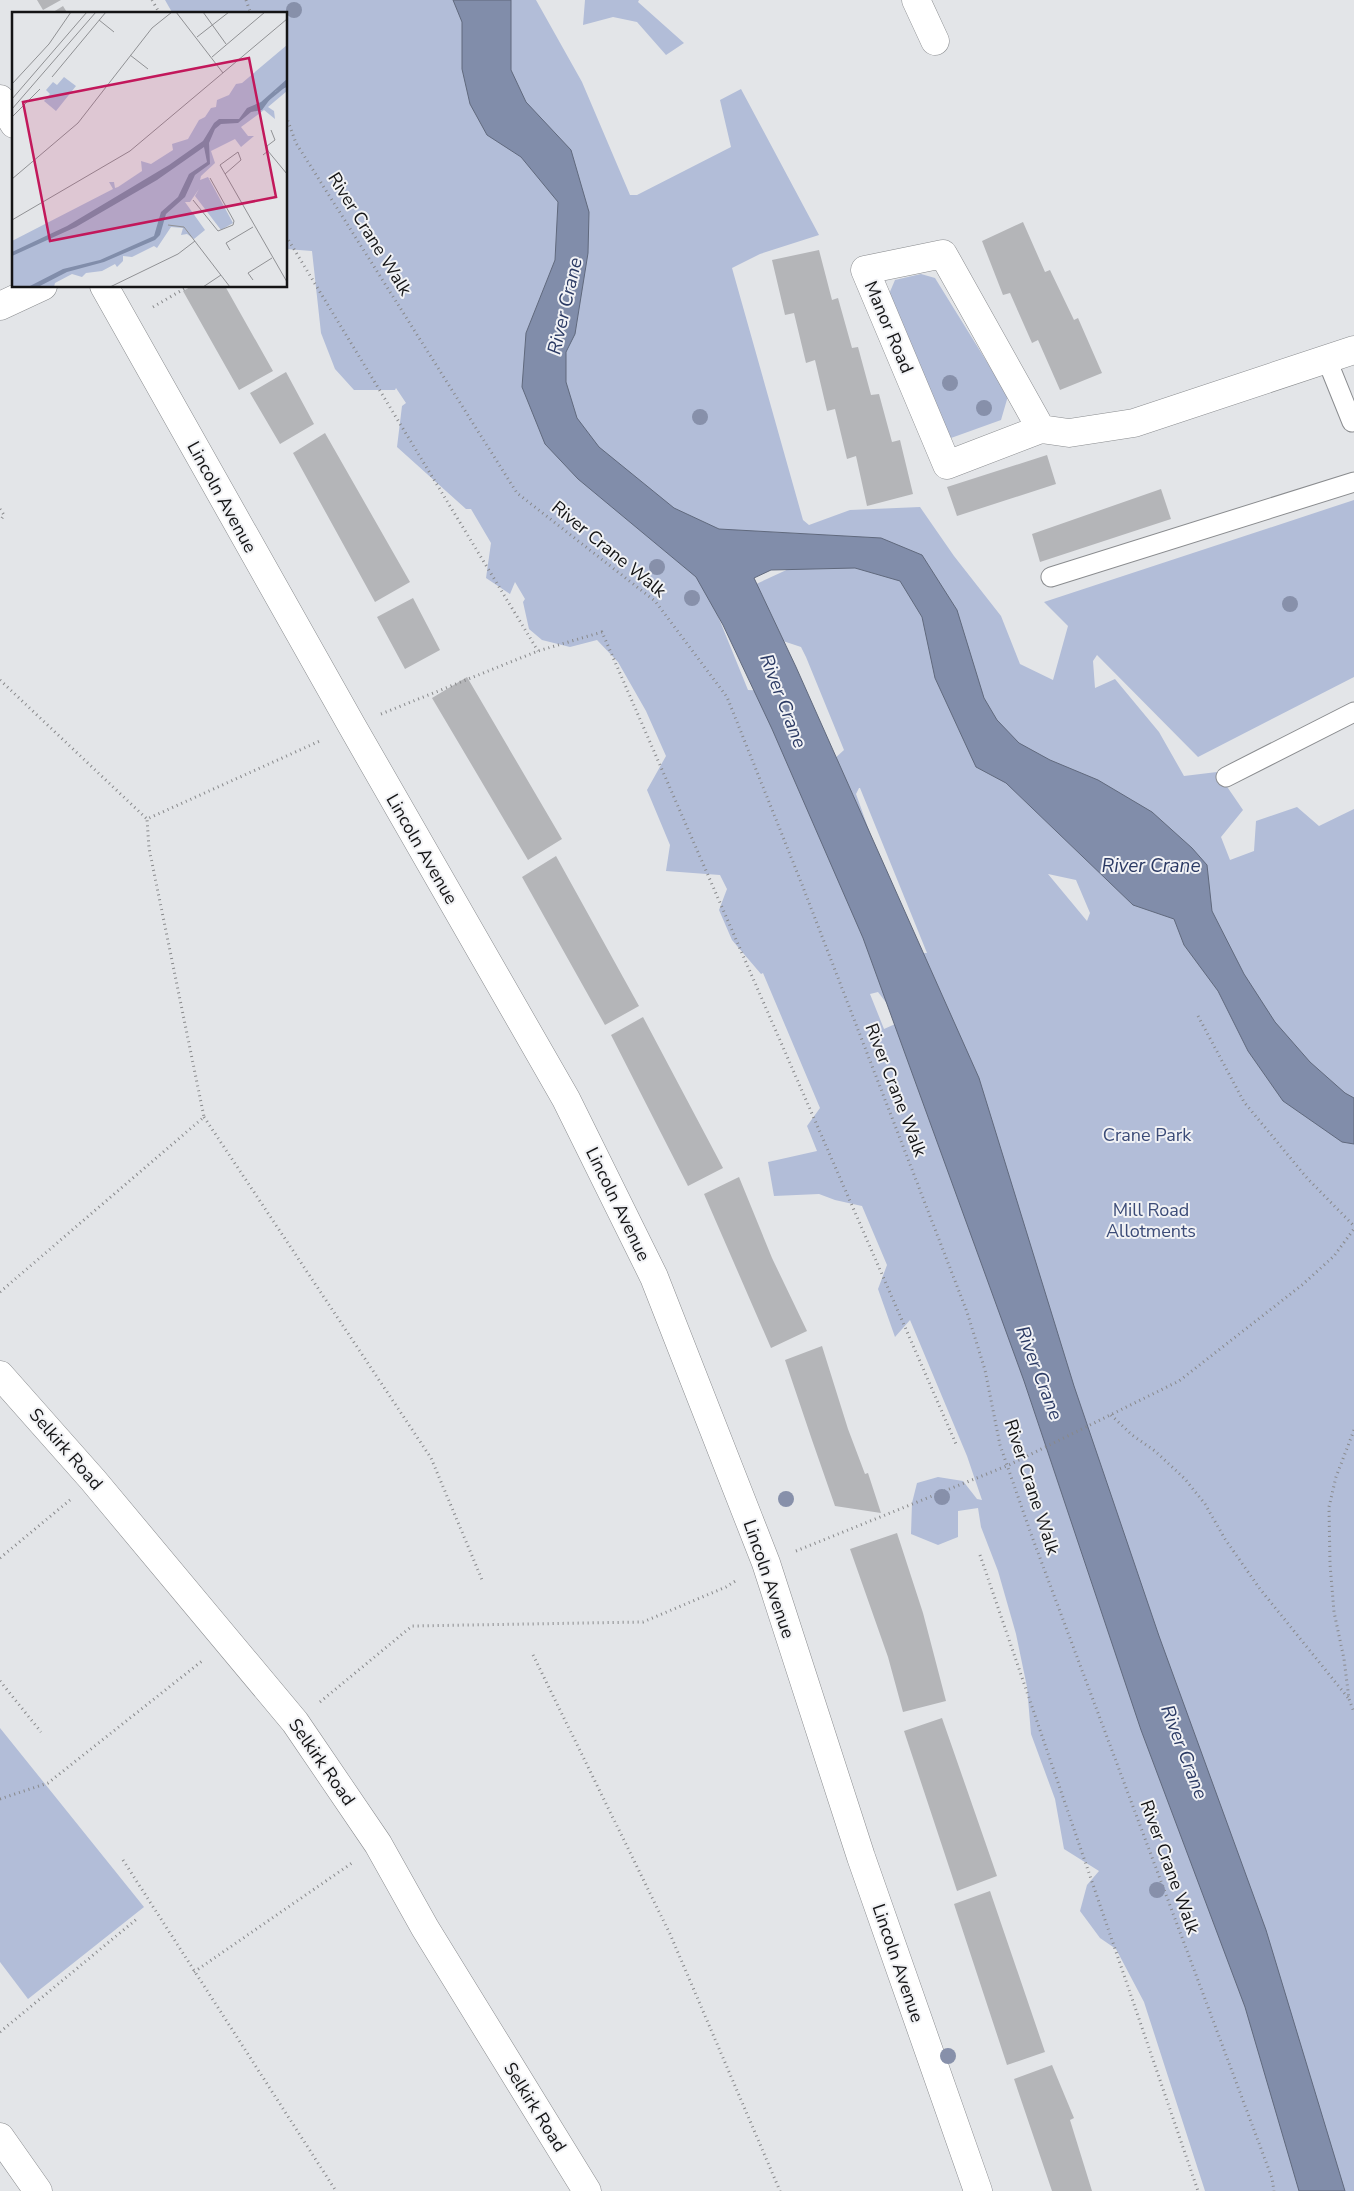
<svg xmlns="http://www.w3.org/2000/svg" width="1354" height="2191" font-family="'Nunito Sans',sans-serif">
	<rect width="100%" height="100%" fill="#e3e5e8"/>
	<path fill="#b2bdd8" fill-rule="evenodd" d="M 165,0 L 536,0 L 582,82 L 630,195 L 637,195 L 731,147 L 720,100 L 741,89 L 819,235 L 760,254 L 732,268 L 803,520 L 809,525 L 850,510 L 920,507 L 954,556 L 1001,616 L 1020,664 L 1053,680 L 1068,626 L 1044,602 L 1354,500 L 1354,677 L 1198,757 L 1097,655 L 1093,661 L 1095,688 L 1115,679 L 1159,732 L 1184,776 L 1217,772 L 1243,810 L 1221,837 L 1230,860 L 1254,851 L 1256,821 L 1297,807 L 1319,826 L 1354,809 L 1354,2191 L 1205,2191 L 1144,2002 L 1116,1949 L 1100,1938 L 1080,1911 L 1087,1885 L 1099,1871 L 1064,1849 L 1055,1799 L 1031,1734 L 1027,1687 L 1016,1634 L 998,1571 L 981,1527 L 978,1508 L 958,1511 L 958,1537 L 938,1545 L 911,1534 L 912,1503 L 917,1483 L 938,1477 L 963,1481 L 977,1499 L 982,1500 L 967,1456 L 910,1320 L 895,1337 L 878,1289 L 887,1265 L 862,1206 L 835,1200 L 819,1194 L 774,1196 L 768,1162 L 817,1151 L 807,1126 L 820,1108 L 763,973 L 761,974 L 732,940 L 719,910 L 727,889 L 720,875 L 666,871 L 670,845 L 647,790 L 666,756 L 646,711 L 618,662 L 597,640 L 570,647 L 542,640 L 529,629 L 523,602 L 525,599 L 515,582 L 510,594 L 486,578 L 491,543 L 471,509 L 466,509 L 397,447 L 402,406 L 406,403 L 396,388 L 395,390 L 354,390 L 335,369 L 321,333 L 312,251 L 286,249 L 286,14 L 173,14 ZM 681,525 L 758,542 L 764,532 L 805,534 L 806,561 L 754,585 L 777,639 L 801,647 L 806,657 L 844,750 L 833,760 L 798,692 L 748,690 ZM 859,788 L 860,788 L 927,953 L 916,953 L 886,878 L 856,794 ZM 1048,874 L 1076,880 L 1090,913 L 1087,921 ZM 878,992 L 895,1014 L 902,1021 L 884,1029 L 870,994 Z
		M 585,0 L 639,0 L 638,2 L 684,43 L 666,55 L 637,22 L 613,17 L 583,25 Z
		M 921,274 L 935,278 L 1008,396 L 1001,420 L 951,438 L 937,421 L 886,301 L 895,280 Z
		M 0,1728 L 144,1907 L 28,1999 L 0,1962 Z"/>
	<path fill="#818daa" stroke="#60697d" d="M 453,0 L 511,0 L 511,70 L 526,102 L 571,150 L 589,212 L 588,253 L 575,334 L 566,352 L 566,382 L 577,418 L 599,447 L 674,508 L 719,529 L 881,538 L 922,555 L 957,610 L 984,698 L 997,720 L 1019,743 L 1050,760 L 1098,780 L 1152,812 L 1192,848 L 1207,865 L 1212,911 L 1244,974 L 1275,1022 L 1310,1062 L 1345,1093 L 1354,1098 L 1354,1144 L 1342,1142 L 1283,1101 L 1248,1051 L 1218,991 L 1184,945 L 1174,919 L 1133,905 L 1006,783 L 976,767 L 935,678 L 922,617 L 900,581 L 855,568 L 771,570 L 754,578 L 796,667 L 979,1078 L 1074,1386 L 1159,1636 L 1266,1930 L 1345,2191 L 1299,2191 L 1245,2007 L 1141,1730 L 1024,1381 L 863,938 L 772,729 L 723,625 L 696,577 L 578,479 L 545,444 L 522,387 L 526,333 L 555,260 L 558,202 L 521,157 L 487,135 L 470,104 L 462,69 L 462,22 Z"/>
	<path fill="#b4b5b8" d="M 37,0 L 61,0 L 43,10 Z
		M 63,6 L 68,14 L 50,14 Z
		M 1023,222 L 1045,272 L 1050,270 L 1074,320 L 1078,318 L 1102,373 L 1060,390 L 1038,340 L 1032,343 L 1010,293 L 1003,295 L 982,241 Z
		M 819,250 L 832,300 L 838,298 L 852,348 L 858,347 L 871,395 L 879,394 L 892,442 L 900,440 L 913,494 L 867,506 L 856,456 L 847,459 L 835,409 L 827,411 L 815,360 L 806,363 L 794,313 L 785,315 L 772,260 Z
		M 192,286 L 225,286 L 273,371 L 239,390 L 183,291 Z
		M 286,372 L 314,424 L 280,444 L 250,393 Z
		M 325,433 L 410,582 L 375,602 L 293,453 Z
		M 1047,455 L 1056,484 L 957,516 L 947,487 Z
		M 1161,489 L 1171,519 L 1040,562 L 1032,534 Z
		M 413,598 L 440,650 L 405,669 L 377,617 Z
		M 467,677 L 562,839 L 528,860 L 432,698 Z
		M 556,856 L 639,1006 L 605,1025 L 522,877 Z
		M 643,1017 L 723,1168 L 688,1186 L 611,1035 Z
		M 739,1177 L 772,1258 L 807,1331 L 771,1348 L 704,1194 Z
		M 822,1346 L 848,1429 L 865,1474 L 868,1473 L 881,1513 L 835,1506 L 812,1440 L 785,1360 Z
		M 897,1533 L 923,1613 L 946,1701 L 903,1712 L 888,1657 L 850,1549 Z
		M 942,1718 L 997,1876 L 957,1891 L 904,1731 Z
		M 990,1891 L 1045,2052 L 1007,2065 L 954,1904 Z
		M 1052,2065 L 1074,2118 L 1070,2120 L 1092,2191 L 1052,2191 L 1014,2079 Z"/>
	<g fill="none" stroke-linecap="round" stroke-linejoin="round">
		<defs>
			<path id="service" d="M 1327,360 L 1352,422
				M 1051,577 L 1354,482
				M 1226,777 L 1354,712"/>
			<path id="minor" d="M 916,0 L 935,41
				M 0,99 L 14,124
				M 104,286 L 352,726 L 566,1099 L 654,1277 L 766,1563 L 861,1857 L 978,2191
				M 0,306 L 43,286
				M 1041,429 L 943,254 L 865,270 L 947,465 L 1041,429 L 1069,433 L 1134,423 L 1354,350
				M 0,1375 L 93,1480 L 295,1722 L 378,1844 L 425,1928 L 587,2191
				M 0,2137 L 38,2191"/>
		</defs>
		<use href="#service" stroke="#8a8c8f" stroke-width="21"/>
		<use href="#minor" stroke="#8a8c8f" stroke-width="29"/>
		<path stroke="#88898b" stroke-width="3" stroke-dasharray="1 4" stroke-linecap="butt" d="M 152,0 L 160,14
			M 246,0 L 251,14
			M 286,116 L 296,143 L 517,493 L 655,601 L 727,697 L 801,882 L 967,1312 L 985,1370 L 1000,1445 L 1031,1534 L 1272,2178 L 1274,2191
			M 286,236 L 538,651
			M 153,307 L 189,286
			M 0,509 L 4,515 L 0,521
			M 0,680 L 147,819
			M 381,714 L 538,651 L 602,632 L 956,1444
			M 1198,1016 L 1244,1102 L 1307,1178 L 1354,1226
			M 204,1117 L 431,1458 L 483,1582
			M 0,1292 L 204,1117 L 149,848 L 147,819 L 322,740
			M 1111,1415 L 1132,1435 L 1155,1451 L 1185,1479 L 1205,1504 L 1225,1539 L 1260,1589 L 1349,1699
			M 1354,1430 L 1336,1477 L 1329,1507 L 1330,1564 L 1334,1612 L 1344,1659 L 1349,1699 L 1354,1712
			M 796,1551 L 1009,1465 L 1179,1381 L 1302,1285 L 1334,1256 L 1354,1229
			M 980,1555 L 1198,2191
			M 0,1558 L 70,1500
			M 533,1655 L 670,1934 L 780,2191
			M 0,1681 L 41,1732
			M 320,1702 L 412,1626 L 643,1622 L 726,1587 L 737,1580
			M 0,1799 L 48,1783 L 202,1661
			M 123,1860 L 336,2191
			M 194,1972 L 352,1863
			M 0,2032 L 138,1918"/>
		<use href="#service" stroke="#fff" stroke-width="19"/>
		<use href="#minor" stroke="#fff" stroke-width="28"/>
	</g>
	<g fill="#8790aa">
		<circle cx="294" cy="10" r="8"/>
		<circle cx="950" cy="383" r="8"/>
		<circle cx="984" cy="408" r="8"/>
		<circle cx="700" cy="417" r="8"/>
		<circle cx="657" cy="567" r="8"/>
		<circle cx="692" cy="598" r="8"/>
		<circle cx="1290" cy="604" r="8"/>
		<circle cx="942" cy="1497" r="8"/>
		<circle cx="786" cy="1499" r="8"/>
		<circle cx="1157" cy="1890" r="8"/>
		<circle cx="948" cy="2056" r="8"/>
	</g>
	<g text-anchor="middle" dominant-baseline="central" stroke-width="4" stroke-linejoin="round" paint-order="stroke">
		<g font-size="18" fill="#141415" stroke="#f1f2f5">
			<text transform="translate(370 234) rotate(58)">River Crane Walk</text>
			<text transform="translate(889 327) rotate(67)">Manor Road</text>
			<text transform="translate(222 497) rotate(61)">Lincoln Avenue</text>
			<text transform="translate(609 549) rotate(39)">River Crane Walk</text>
			<text transform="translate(422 849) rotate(60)">Lincoln Avenue</text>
			<text transform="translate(896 1090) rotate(69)">River Crane Walk</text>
			<text transform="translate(618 1204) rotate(64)">Lincoln Avenue</text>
			<text transform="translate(66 1449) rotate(49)">Selkirk Road</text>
			<text transform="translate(1032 1487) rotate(72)">River Crane Walk</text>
			<text transform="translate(769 1579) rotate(71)">Lincoln Avenue</text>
			<text transform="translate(322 1762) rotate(55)">Selkirk Road</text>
			<text transform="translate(1170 1867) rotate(70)">River Crane Walk</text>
			<text transform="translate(898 1963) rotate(71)">Lincoln Avenue</text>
			<text transform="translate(535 2107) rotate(58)">Selkirk Road</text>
		</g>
		<g font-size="18" fill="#3b4b77" stroke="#f1f2f5">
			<text x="1147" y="1135">Crane Park</text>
			<text x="1151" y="1210">Mill Road<tspan x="1151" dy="21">Allotments</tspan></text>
		</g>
		<g font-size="19" font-style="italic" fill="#2a3963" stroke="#f1f2f5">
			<text transform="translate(565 306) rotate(-77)">River Crane</text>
			<text transform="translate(783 701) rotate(69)">River Crane</text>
			<text x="1151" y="866">River Crane</text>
			<text transform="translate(1039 1373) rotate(69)">River Crane</text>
			<text transform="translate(1184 1752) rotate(69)">River Crane</text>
		</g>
	</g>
	<g transform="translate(12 12)">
		<rect width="275" height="275" fill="#e3e5e8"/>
		<path d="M 275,33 L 275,79 L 256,95 L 262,99 L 263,107 L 252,98 L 229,115 L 236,124 L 242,124 L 229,135 L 223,127 L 199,139 L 203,151 L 189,164 L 188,168 L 196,165 L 221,211 L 209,218 L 183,184 L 187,177 L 178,190 L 173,190 L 193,218 L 182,227 L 175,222 L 169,223 L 171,216 L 159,215 L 145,236 L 142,234 L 120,245 L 111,244 L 111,249 L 105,255 L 103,252 L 90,259 L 74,261 L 70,265 L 60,262 L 43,271 L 42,275 L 0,275 L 0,229 L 101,177 L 97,170 L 102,170 L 103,176 L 106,175 L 130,159 L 129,149 L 139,152 L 161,138 L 160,132 L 176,127 L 187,108 L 193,105 L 199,96 L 204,95 L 205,88 L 217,83 L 224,72 L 230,71 ZM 52,65 L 64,74 L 44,99 L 32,89 L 38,82 L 34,78 L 41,70 L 45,73 Z" fill="#b2bdd8"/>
		<path d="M 275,67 L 275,75 L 264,79 L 250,98 L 239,100 L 226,111 L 209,112 L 203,117 L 197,131 L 198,152 L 183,163 L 173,185 L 154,202 L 148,223 L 143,228 L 92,250 L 55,260 L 26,275 L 16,275 L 51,257 L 88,248 L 142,224 L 149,200 L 166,185 L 177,162 L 195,150 L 192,135 L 145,168 L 64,215 L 0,244 L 0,240 L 55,214 L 157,153 L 191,129 L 202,111 L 207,107 L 227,107 L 235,96 L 249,90 Z" fill="#818daa"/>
		<path fill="none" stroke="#818daa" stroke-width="2.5" d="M 247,95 L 275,72"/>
		<path fill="none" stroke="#909194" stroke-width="1" d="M 164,0 L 211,61M 191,0 L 214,32M 87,8 L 102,20M 185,25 L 217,0M 118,43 L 136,57M 200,45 L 253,0M 40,65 L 94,0M 0,72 L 37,32 L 59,0M 0,87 L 75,0M 0,97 L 84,0M 0,105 L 28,77M 256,139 L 255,134 L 263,128 L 259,118M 251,143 L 256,139 L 275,162M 213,162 L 229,148 L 226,140 L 208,153 L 275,270M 0,167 L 66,111 L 140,16 L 160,0M 181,188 L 206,219 L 221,213 L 222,209 L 198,166M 0,208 L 118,139 L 275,7M 156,213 L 172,215 L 218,275M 218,238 L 214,231 L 241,215M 241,268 L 236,261 L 260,246M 98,275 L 166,242 L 183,229M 191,275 L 209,263"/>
		<path fill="#c2185b" fill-opacity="0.15" stroke="#c2185b" stroke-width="2.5" d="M 237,46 L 264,185 L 38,229 L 11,90 Z"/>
		<rect width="275" height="275" fill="none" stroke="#141415" stroke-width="2.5"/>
	</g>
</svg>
